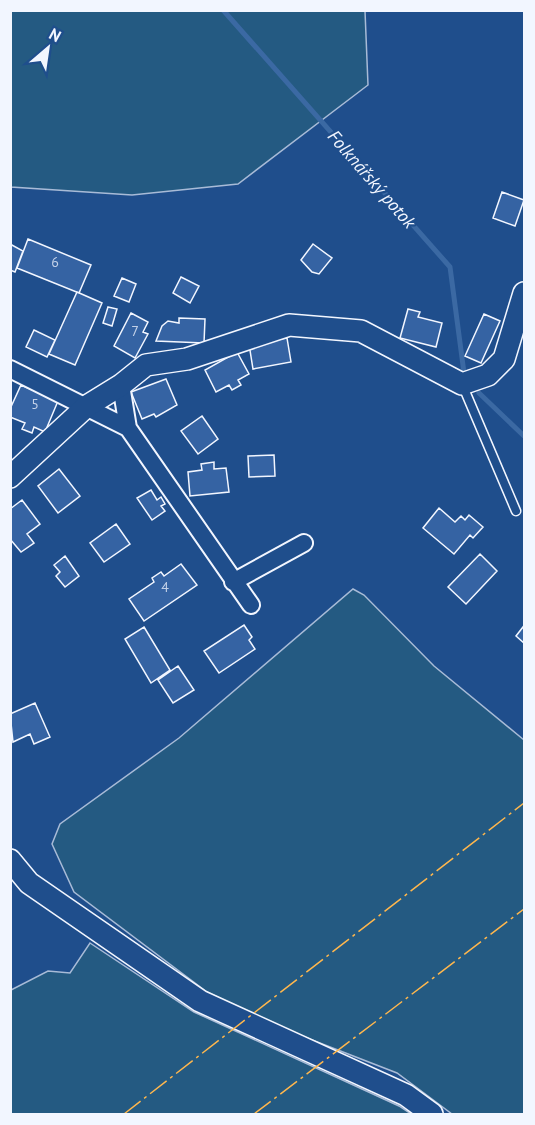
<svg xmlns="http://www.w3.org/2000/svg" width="535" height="1125" font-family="'PT Sans',sans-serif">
	<rect width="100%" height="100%" fill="#1f4e8c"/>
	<path fill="#245a82" stroke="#a8bbd7" stroke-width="1.5" d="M 11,10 L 365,11 L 368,85 L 238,184 L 132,195 L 11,187 Z
		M 353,589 L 364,595 L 434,666 L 524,740 L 524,1114 L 452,1114 L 397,1073 L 276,1026 L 207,992 L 74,892 L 52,844 L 60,824 L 179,738 Z
		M 90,943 L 194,1012 L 399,1106 L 411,1114 L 11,1114 L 11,990 L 48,971 L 70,973 Z"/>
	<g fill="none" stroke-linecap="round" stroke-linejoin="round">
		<path stroke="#3b69a3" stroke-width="5" d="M 223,10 L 450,267 L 464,373
			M 479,393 L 524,436"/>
	</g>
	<path fill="#3563a3" stroke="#f2f6ff" stroke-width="1.5" d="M 502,192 L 524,200 L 515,226 L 493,218 Z
		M 28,239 L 91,265 L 79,293 L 17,268 Z
		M 10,244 L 23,251 L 15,272 L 10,270 Z
		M 313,244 L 332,258 L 319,274 L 312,272 L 301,260 Z
		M 181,277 L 199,286 L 190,303 L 173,293 Z
		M 122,278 L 136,284 L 129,302 L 114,296 Z
		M 77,292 L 102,303 L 75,365 L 49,354 Z
		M 108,307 L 117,309 L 112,326 L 103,323 Z
		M 408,309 L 420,312 L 418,317 L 442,323 L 436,347 L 400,338 Z
		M 131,313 L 148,322 L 143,332 L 148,334 L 135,358 L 114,346 Z
		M 484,314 L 500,321 L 481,363 L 465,356 Z
		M 179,318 L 205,319 L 204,343 L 156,341 L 162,326 L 168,321 L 179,323 Z
		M 34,330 L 55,340 L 47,357 L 26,347 Z
		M 287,338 L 291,362 L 253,369 L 249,344 Z
		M 237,352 L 249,374 L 238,380 L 241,385 L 232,390 L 229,385 L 216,392 L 205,370 Z
		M 166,379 L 177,405 L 156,417 L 154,414 L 142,419 L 131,392 Z
		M 21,385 L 58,401 L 45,432 L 34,427 L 32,433 L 22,429 L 25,423 L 10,417 L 10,409 Z
		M 202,416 L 218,439 L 198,454 L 181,431 Z
		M 274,455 L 275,476 L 249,477 L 248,456 Z
		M 214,462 L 214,469 L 226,468 L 229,492 L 190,496 L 188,472 L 202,470 L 201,464 Z
		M 59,469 L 80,496 L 58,513 L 38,486 Z
		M 151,490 L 157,500 L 161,497 L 165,504 L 161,506 L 165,511 L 152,520 L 137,498 Z
		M 22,500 L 40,524 L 27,534 L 34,543 L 21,552 L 10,539 L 10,509 Z
		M 439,508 L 455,522 L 461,516 L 465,520 L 469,515 L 483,527 L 473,538 L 470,535 L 454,554 L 423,528 Z
		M 116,524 L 130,544 L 104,562 L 90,543 Z
		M 480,554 L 497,571 L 466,604 L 448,587 Z
		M 65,556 L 79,576 L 65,587 L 56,576 L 60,572 L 54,565 Z
		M 181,564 L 197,585 L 144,621 L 129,599 L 154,582 L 152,578 L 161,572 L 164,576 Z
		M 244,625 L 252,637 L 249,640 L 255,649 L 219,673 L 204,651 Z
		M 144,627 L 170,670 L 151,683 L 125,639 Z
		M 523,627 L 524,629 L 524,643 L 516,636 Z
		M 178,666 L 194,690 L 173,703 L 158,680 Z
		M 35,703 L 50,737 L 34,744 L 30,734 L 13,742 L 10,714 Z"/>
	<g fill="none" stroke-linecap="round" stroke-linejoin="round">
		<defs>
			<path id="service" d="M 462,384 L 516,511"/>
			<path id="minor" d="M 10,369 L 128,428 L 251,605
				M 121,385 L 128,428
				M 233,582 L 304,543"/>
			<path id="tertiary" d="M 10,477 L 87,406 L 121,385 L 146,365 L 187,359 L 289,325 L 361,331 L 462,384 L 488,375 L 504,359 L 524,293
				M 10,860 L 29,883 L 200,1001 L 406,1095 L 432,1114"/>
		</defs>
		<use href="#service" stroke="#f2f6ff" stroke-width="11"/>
		<use href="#minor" stroke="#f2f6ff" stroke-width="20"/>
		<use href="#tertiary" stroke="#f2f6ff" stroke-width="24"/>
		<use href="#service" stroke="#1f4e8c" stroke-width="8"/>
		<use href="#minor" stroke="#1f4e8c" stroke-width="16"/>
		<use href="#tertiary" stroke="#1f4e8c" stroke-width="21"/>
		<path stroke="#ffb74d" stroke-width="1.5" stroke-dasharray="21 4.5 3 4.5" stroke-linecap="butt" d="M 124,1114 L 524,803
			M 254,1114 L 524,909"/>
	</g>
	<g text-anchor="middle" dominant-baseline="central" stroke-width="4.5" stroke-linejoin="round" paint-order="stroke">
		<g font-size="14" fill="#c3d1e8">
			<text x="55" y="262">6</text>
			<text x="135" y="331">7</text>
			<text x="35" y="404">5</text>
			<text x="165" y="587">4</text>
		</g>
		<g font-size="18" font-style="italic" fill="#f2f6ff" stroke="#1f4e8c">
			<text transform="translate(372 179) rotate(49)">Folknářský potok</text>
		</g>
	</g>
	<rect width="535" height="1125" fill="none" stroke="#f2f6ff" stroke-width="24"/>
	<g transform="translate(48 48) rotate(29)" stroke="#1f4e8c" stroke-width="4.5" paint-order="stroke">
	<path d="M0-4.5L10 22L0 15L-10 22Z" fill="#f2f6ff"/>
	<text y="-9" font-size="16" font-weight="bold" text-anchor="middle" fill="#f2f6ff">N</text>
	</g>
</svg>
